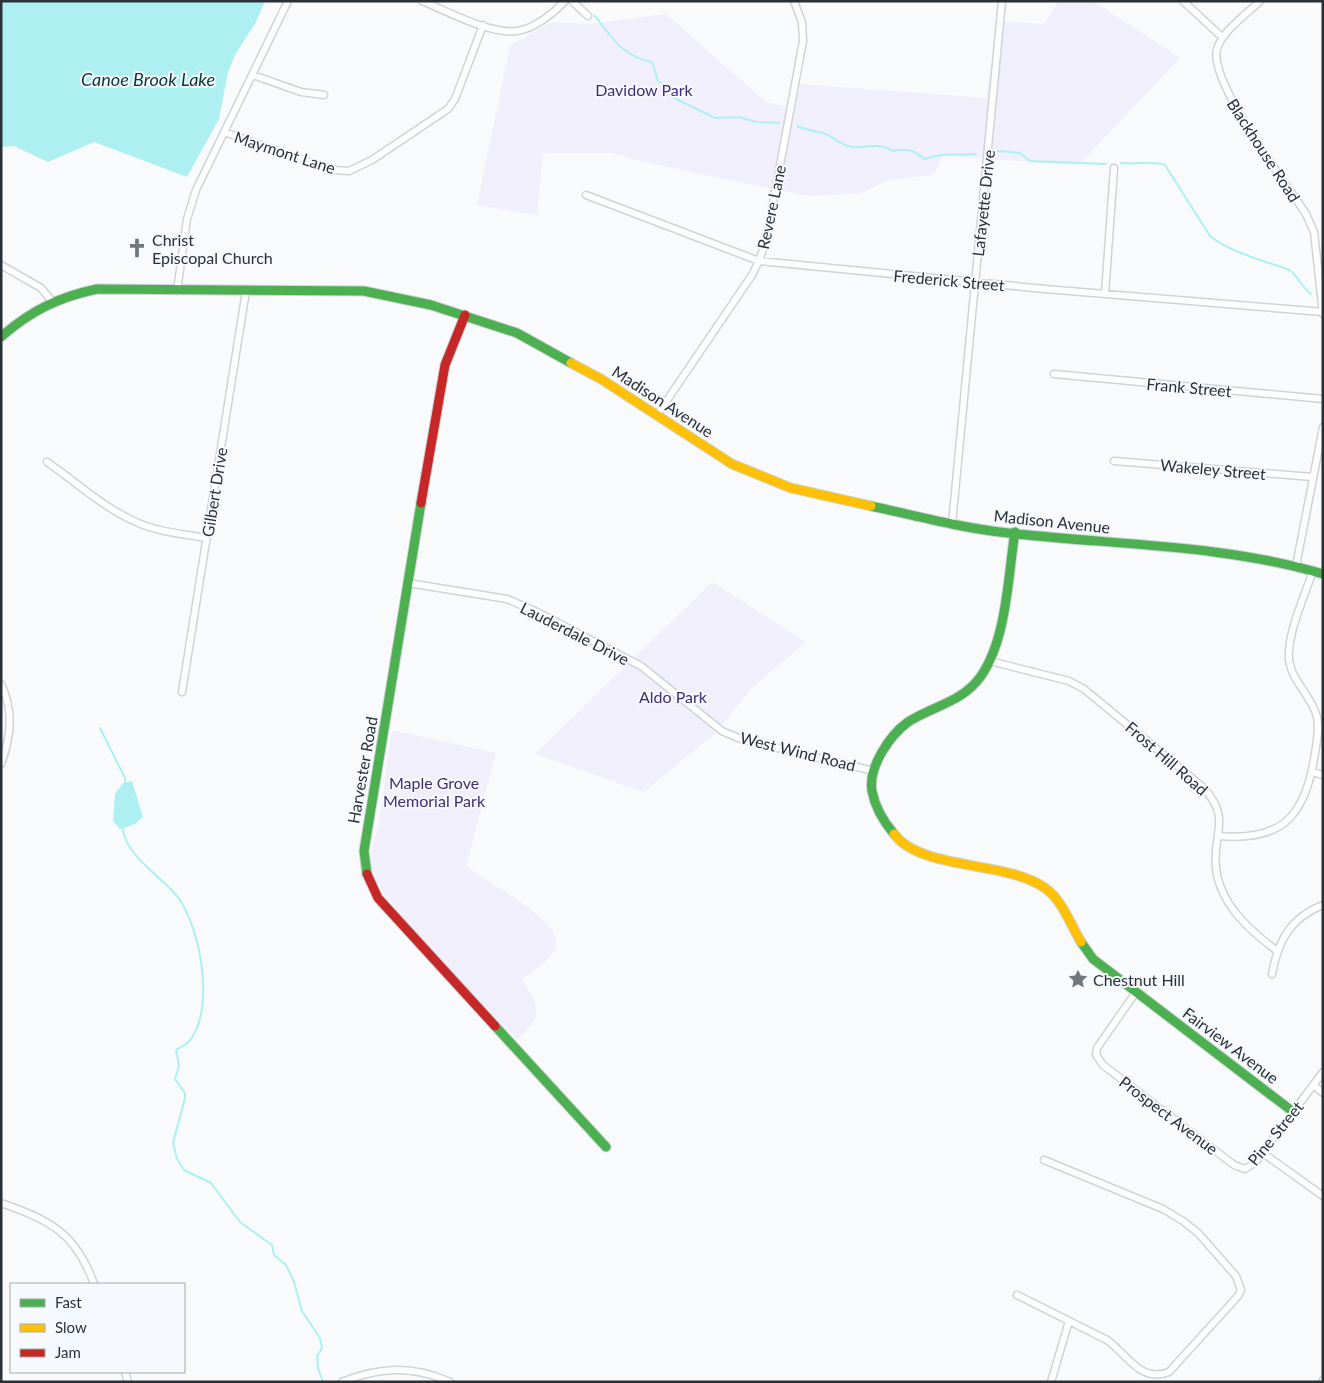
<svg xmlns="http://www.w3.org/2000/svg" width="1324" height="1383" font-family="Lato,sans-serif">
	<rect width="100%" height="100%" fill="#f8fafc"/>
	<path fill="#f0effb" d="M 1058,1 L 1093,1 L 1180,58 L 1079,165 L 942,156 L 937,170 L 931,175 L 888,180 L 861,193 L 808,196 L 644,162 L 612,153 L 543,153 L 537,215 L 477,205 L 510,46 L 552,22 L 589,24 L 666,14 L 766,102 L 793,108 L 799,84 L 986,98 L 999,21 L 1044,24 Z
		M 712,582 L 806,642 L 752,688 L 713,735 L 644,792 L 535,754 Z
		M 392,730 L 496,753 L 466,866 C 485,882 562,919 556,947 C 553,960 532,971 522,979 C 540,1008 544,1015 517,1040 C 491,1012 372,894 370,866 C 369,851 377,836 379,821 C 384,791 387,760 392,730 Z"/>
	<path fill="#aef0f2" d="M 1,1 L 265,1 L 255,24 L 236,53 L 228,72 L 219,119 L 187,177 L 94,142 L 48,162 L 14,146 L 1,147 Z
		M 132,781 L 143,817 L 135,824 L 120,829 L 113,821 L 115,794 L 123,783 Z"/>
	<g fill="none" stroke-linecap="round" stroke-linejoin="round">
		<path stroke="#aef0f2" stroke-width="2" d="M 594,15 C 613,38 621,56 652,62 L 658,81 L 665,86 L 672,97 L 715,118 L 739,117 L 756,122 L 779,123
			M 797,126 C 806,130 814,131 823,133 C 832,136 839,143 848,146 C 863,151 872,140 893,151 C 908,148 913,150 925,159 C 944,152 957,156 976,154
			M 998,151 L 1020,153 L 1030,161 L 1106,164
			M 1121,163 C 1136,165 1150,160 1165,165 L 1210,236 C 1231,253 1263,260 1289,270 C 1299,276 1301,287 1311,294
			M 100,728 L 125,778 L 125,782
			M 123,827 C 122,854 166,879 180,900 C 201,933 214,1005 191,1039 C 188,1044 181,1047 176,1050 L 179,1066 L 175,1079 L 185,1093 L 185,1098 L 173,1143 L 177,1159 L 184,1170 L 211,1183 L 240,1222 L 272,1245 L 274,1255 L 286,1265 L 294,1282 L 302,1311 L 320,1338 L 322,1348 L 317,1356 L 318,1368 L 323,1382"/>
		<defs>
			<path id="street" d="M 422,1 C 447,11 491,35 517,31 C 534,29 554,13 565,1
				M 572,1 L 588,16
				M 1183,1 L 1222,37
				M 1260,1 C 1246,15 1223,30 1217,49 C 1208,81 1286,183 1306,214 L 1314,232 L 1323,314
				M 253,75 L 301,92 L 324,95
				M 224,132 L 332,170 L 349,171 L 372,160 L 448,109 L 455,99 L 483,25
				M 586,195 L 759,261 L 1045,289 L 1323,312
				M 1,265 L 41,288 L 51,300
				M 177,291 L 187,219 L 196,190 L 288,1
				M 1105,294 L 1114,168
				M 1054,374 L 1323,399
				M 657,415 L 752,275 L 759,261 L 766,241 L 803,41 L 802,22 L 794,1
				M 1114,461 L 1312,477
				M 47,462 C 76,482 104,508 136,522 C 158,532 183,534 207,538
				M 952,524 L 1002,1
				M 1296,566 L 1323,427
				M 408,583 L 507,599 L 537,612 L 641,666 L 722,731 L 741,739 L 874,771
				M 990,661 L 1069,681 L 1084,689 L 1204,788 C 1232,820 1212,833 1216,868 C 1220,904 1249,930 1276,950
				M 1,684 C 14,711 11,737 1,764
				M 182,692 L 246,291
				M 1312,772 L 1323,775
				M 1219,836 C 1280,841 1304,819 1314,759 C 1316,745 1320,731 1317,717 C 1312,696 1291,681 1289,659 C 1287,633 1305,596 1313,570
				M 1272,974 C 1278,941 1290,918 1323,905
				M 1136,992 L 1097,1048 L 1096,1055 L 1103,1065 L 1234,1165 L 1245,1169 L 1255,1163 L 1323,1072
				M 1313,1085 L 1323,1093
				M 1263,1153 L 1323,1196
				M 1,1203 C 50,1220 76,1233 94,1284
				M 1017,1295 L 1107,1340 C 1128,1355 1140,1383 1169,1372 L 1238,1296 L 1241,1290 L 1236,1276 L 1198,1233 L 1183,1221 L 1163,1209 L 1044,1160
				M 125,1372 L 128,1382
				M 342,1382 C 379,1367 413,1365 450,1382
				M 1051,1382 L 1069,1321
				M 1322,1382 L 1323,1380"/>
			<path id="fast" d="M 1,337 C 30,311 59,297 97,289 L 364,291 L 431,305 L 517,333 L 571,363
				M 871,506 C 916,516 962,528 1008,533 C 1113,545 1222,544 1323,574
				M 894,834 C 883,821 875,807 872,791 C 868,767 890,735 908,722 C 933,706 963,702 981,676 C 1007,639 1008,575 1015,532
				M 367,874 L 364,851 L 421,503
				M 1081,942 L 1093,959 L 1292,1111
				M 495,1026 L 606,1147"/>
			<path id="slow" d="M 571,363 L 601,379 L 732,464 L 791,488 L 871,506
				M 894,834 C 922,871 1005,860 1045,888 C 1063,901 1070,924 1081,942"/>
			<path id="jam" d="M 421,503 L 445,365 L 465,315
				M 367,874 L 378,898 L 495,1026"/>
		</defs>
		<use href="#street" stroke="#cfd4d8" stroke-width="9"/>
		<use href="#fast" stroke="#cfd4d8" stroke-width="11"/>
		<use href="#slow" stroke="#cfd4d8" stroke-width="11"/>
		<use href="#jam" stroke="#cfd4d8" stroke-width="11"/>
		<use href="#street" stroke="#fefeff" stroke-width="6"/>
		<use href="#fast" stroke="#4caf50" stroke-width="9"/>
		<use href="#slow" stroke="#ffc107" stroke-width="9"/>
		<use href="#jam" stroke="#c62828" stroke-width="9"/>
	</g>
	<defs>
		<symbol id="church-bare" viewBox="-9 -9 18 18"><path d="M-1.2-6h2.4v3.5h3.3v2.4h-3.3V6h-2.4V-.1h-3.3v-2.4h3.3Z" fill="#71777c" stroke="#f6fafe" stroke-width="2.5" paint-order="stroke"/></symbol>
		<symbol id="sight-bare" viewBox="-9 -9 18 18"><path d="M0-6L1.8-2.2L6-1.7L2.9 1.2L3.7 5.4L0 3.3L-3.7 5.4L-2.9 1.2L-6-1.7L-1.8-2.2Z" fill="#71777c" stroke="#f6fafe" stroke-width="2.5" paint-order="stroke"/></symbol>
	</defs>
	<g fill-rule="evenodd">
		<use href="#church-bare" x="123" y="234" width="28" height="28"/>
		<use href="#sight-bare" x="1064" y="965" width="28" height="28"/>
	</g>
	<g text-anchor="middle" dominant-baseline="central" stroke-width="4" stroke-linejoin="round" paint-order="stroke">
		<g font-size="16" fill="#432c75" stroke="#f6fafe">
			<text x="644" y="89">Davidow Park</text>
			<text x="673" y="696">Aldo Park</text>
			<text x="434" y="782">Maple Grove<tspan x="434" dy="18">Memorial Park</tspan></text>
		</g>
		<g font-size="16" fill="#293137" stroke="#f6fafe">
			<text transform="translate(1264 150) rotate(57)">Blackhouse Road</text>
			<text transform="translate(285 152) rotate(18)">Maymont Lane</text>
			<text transform="translate(983 203) rotate(-84)">Lafayette Drive</text>
			<text transform="translate(771 207) rotate(-78)">Revere Lane</text>
			<text transform="translate(949 280) rotate(5)">Frederick Street</text>
			<text transform="translate(1189 387) rotate(5)">Frank Street</text>
			<text transform="translate(663 401) rotate(33)">Madison Avenue</text>
			<text transform="translate(1213 469) rotate(5)">Wakeley Street</text>
			<text transform="translate(214 492) rotate(-81)">Gilbert Drive</text>
			<text transform="translate(1052 521) rotate(6)">Madison Avenue</text>
			<text transform="translate(575 633) rotate(27)">Lauderdale Drive</text>
			<text transform="translate(798 751) rotate(14)">West Wind Road</text>
			<text transform="translate(1167 758) rotate(41)">Frost Hill Road</text>
			<text transform="translate(362 770) rotate(-80)">Harvester Road</text>
			<text transform="translate(1231 1045) rotate(37)">Fairview Avenue</text>
			<text transform="translate(1169 1115) rotate(37)">Prospect Avenue</text>
			<text transform="translate(1275 1133) rotate(-51)">Pine Street</text>
		</g>
		<g font-size="16" fill="#293137" stroke="#f6fafe" text-anchor="start">
			<text x="152" y="239">Christ<tspan x="152" dy="18">Episcopal Church</tspan></text>
			<text x="1093" y="979">Chestnut Hill</text>
		</g>
		<g font-size="18" font-style="italic" fill="#093839" stroke="#f6fafe">
			<text x="148" y="79">Canoe Brook Lake</text>
		</g>
	</g>
	<rect width="1324" height="1383" fill="none" stroke="#293137" stroke-width="5"/>
	<rect x="10" y="1283" width="175" height="90" fill="#f6fafe" stroke="#a4aaae"/>
	<rect x="20" y="1299" width="25" height="8" fill="#4caf50" stroke="#a4aaae"/>
	<text x="55" y="1308" font-size="15" fill="#293137">Fast</text>
	<rect x="20" y="1324" width="25" height="8" fill="#ffc107" stroke="#a4aaae"/>
	<text x="55" y="1333" font-size="15" fill="#293137">Slow</text>
	<rect x="20" y="1349" width="25" height="8" fill="#c62828" stroke="#a4aaae"/>
	<text x="55" y="1358" font-size="15" fill="#293137">Jam</text>
</svg>
